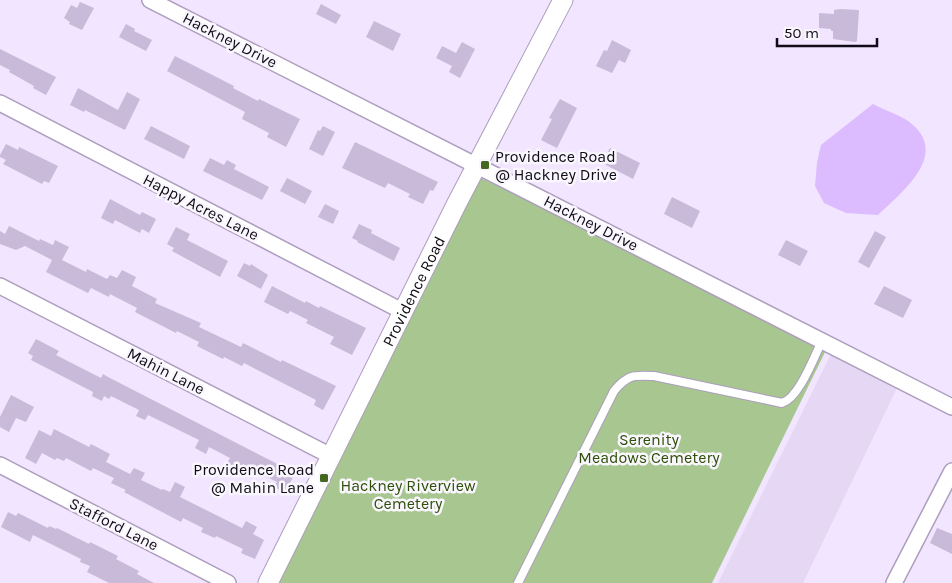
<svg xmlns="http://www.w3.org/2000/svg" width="952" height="583" font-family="Karla,sans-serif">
	<rect width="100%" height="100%" fill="#f1e5ff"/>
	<path fill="#e6d7f5" d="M 831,354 L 897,388 L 803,583 L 718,583 Z"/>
	<path fill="#a7c690" d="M 479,177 L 620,246 L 829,344 L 712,583 L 272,583 Z"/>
	<path fill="#dcbbfe" d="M 873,104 C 884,110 898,114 908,121 C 952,153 903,191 878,215 L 846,213 L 824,203 L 815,186 L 817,163 L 821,145 Z"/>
	<path fill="#c9bad9" d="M 80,2 L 94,8 L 82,30 L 69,24 L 70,22 L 64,18 L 71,5 L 77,8 Z
		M 321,4 L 341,15 L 336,24 L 316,14 Z
		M 840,9 L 859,10 L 857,41 L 855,42 L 833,39 L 833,31 L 831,31 L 831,29 L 819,28 L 819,13 L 834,14 L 834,10 Z
		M 374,21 L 401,34 L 393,51 L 366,37 Z
		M 126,24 L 135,29 L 134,31 L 152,40 L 146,51 L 119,37 Z
		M 612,40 L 631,50 L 625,63 L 619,60 L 612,73 L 596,66 L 604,50 L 607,51 Z
		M 462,42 L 475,49 L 460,78 L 449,72 L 452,66 L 436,58 L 442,46 L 456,53 Z
		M 0,49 L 56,77 L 46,95 L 33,88 L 34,86 L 9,72 L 10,70 L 0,65 Z
		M 175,56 L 234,86 L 233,88 L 258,101 L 259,99 L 300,119 L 286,147 L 267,137 L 269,133 L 242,119 L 245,112 L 167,71 Z
		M 78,88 L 118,110 L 127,92 L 140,99 L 125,130 L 85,110 L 84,112 L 70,105 Z
		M 560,99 L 577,108 L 557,148 L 541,140 L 552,119 L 549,118 Z
		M 151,126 L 190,146 L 184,159 L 144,139 Z
		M 323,126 L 335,132 L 323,156 L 309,149 L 318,130 L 320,131 Z
		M 355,142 L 438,182 L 433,191 L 430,190 L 423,204 L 408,197 L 410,194 L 388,183 L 385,188 L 342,168 Z
		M 6,144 L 18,150 L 19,147 L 58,166 L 49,183 L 44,181 L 42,184 L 3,164 L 6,160 L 0,157 L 0,155 Z
		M 610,148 L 640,163 L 633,179 L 602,163 Z
		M 210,158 L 224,165 L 227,160 L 236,165 L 234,169 L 269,187 L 262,200 L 203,171 Z
		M 287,178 L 312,191 L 305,204 L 280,191 Z
		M 672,197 L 700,211 L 692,228 L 664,214 Z
		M 110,199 L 140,215 L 142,212 L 156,219 L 149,233 L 142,229 L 140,233 L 115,220 L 113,224 L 101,218 Z
		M 325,204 L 339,211 L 333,224 L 318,217 Z
		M 359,224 L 372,230 L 371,233 L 400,248 L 394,261 L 357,242 L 358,241 L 352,238 Z
		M 9,226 L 39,241 L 40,239 L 53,245 L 55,240 L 69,247 L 62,260 L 86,272 L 87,269 L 107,279 L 110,275 L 117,278 L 122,270 L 136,277 L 132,286 L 157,299 L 155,303 L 201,323 L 199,327 L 241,347 L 243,343 L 281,362 L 282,360 L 336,386 L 323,410 L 314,405 L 316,400 L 244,363 L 242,366 L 224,357 L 223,359 L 197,346 L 199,342 L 177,331 L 176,333 L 135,312 L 137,308 L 110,294 L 109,297 L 91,288 L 88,293 L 46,272 L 52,260 L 25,246 L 16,250 L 0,244 L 0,231 L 5,234 Z
		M 176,227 L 190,234 L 187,240 L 228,261 L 220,277 L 172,251 L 174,248 L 167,244 Z
		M 875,231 L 886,237 L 869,268 L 858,262 Z
		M 786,240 L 808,251 L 800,266 L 778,255 Z
		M 244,263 L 250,266 L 251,264 L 268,275 L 261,289 L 237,276 Z
		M 272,286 L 305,303 L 306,301 L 319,308 L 320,306 L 366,328 L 352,355 L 330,344 L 334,337 L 306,323 L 308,320 L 290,311 L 288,314 L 264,302 Z
		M 884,286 L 912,300 L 903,318 L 874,304 Z
		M 36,339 L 59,351 L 56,355 L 101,378 L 103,374 L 108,377 L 295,473 L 285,493 L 274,487 L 277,482 L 253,470 L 250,475 L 227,463 L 230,458 L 209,447 L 206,454 L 195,448 L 199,440 L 148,415 L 145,420 L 136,416 L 139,410 L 111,396 L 109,399 L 104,396 L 102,401 L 92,396 L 93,392 L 31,360 L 33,356 L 28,353 Z
		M 11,395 L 34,407 L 26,422 L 16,418 L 9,432 L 0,427 L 0,417 Z
		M 54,429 L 89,447 L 91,444 L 110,454 L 106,462 L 130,474 L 134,468 L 145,473 L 141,480 L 162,490 L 163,489 L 170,492 L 175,482 L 185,487 L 180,497 L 242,528 L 246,521 L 257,527 L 253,534 L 264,540 L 255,559 L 241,553 L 243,549 L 216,536 L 215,538 L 201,532 L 203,528 L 183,518 L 181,522 L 124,492 L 126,490 L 111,483 L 114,478 L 93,468 L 91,471 L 66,458 L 64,461 L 57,458 L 55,460 L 42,453 L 36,464 L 25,458 L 39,430 L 51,436 Z
		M 8,512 L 16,516 L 18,513 L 48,528 L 49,526 L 56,529 L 57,528 L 89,544 L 90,542 L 118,556 L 116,559 L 139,571 L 137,574 L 154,583 L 109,583 L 87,572 L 90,566 L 80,562 L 81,559 L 33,535 L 30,542 L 1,527 Z
		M 937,528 L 952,534 L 952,554 L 930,543 Z"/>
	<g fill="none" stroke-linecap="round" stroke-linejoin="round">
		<defs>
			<path id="service" d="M 518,583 L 614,391 C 628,374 634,375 654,376 L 782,403 C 799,398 814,357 822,341"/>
			<path id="minor" d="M 150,0 L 952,407
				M 0,103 L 402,311
				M 0,286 L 331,456
				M 0,465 L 228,583
				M 894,583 L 952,471"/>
			<g id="tertiary">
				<path id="s1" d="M 268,583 L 457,203 L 563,0"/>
			</g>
		</defs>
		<use href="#service" stroke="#ad9ebd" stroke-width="10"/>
		<use href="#minor" stroke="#ad9ebd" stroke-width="18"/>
		<use href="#tertiary" stroke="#ad9ebd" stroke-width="21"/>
		<use href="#service" stroke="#fff" stroke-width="8"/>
		<use href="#minor" stroke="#fff" stroke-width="15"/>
		<use href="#tertiary" stroke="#fff" stroke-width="19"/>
	</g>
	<g fill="#446821" stroke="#f9f6fd" stroke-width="2">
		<rect x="480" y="160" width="10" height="10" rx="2.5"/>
		<rect x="319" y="473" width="10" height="10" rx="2.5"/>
	</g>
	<g text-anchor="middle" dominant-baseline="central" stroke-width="5" stroke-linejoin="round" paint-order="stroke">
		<g font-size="16" fill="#100b15" stroke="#f9f6fd">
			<text transform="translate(230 40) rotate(27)">Hackney Drive</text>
			<text transform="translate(201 207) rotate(27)">Happy Acres Lane</text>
			<text transform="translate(591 223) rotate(27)">Hackney Drive</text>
			<text stroke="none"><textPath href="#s1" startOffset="326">Providence Road</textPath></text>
			<text transform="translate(166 371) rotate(27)">Mahin Lane</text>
			<text transform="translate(114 524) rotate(27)">Stafford Lane</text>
		</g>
		<g font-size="16" fill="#100b15" stroke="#f9f6fd" text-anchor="start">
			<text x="495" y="156">Providence Road<tspan x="495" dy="18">@ Hackney Drive</tspan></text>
			<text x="314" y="469" text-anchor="end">Providence Road<tspan x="314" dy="18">@ Mahin Lane</tspan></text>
		</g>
		<g font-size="16" fill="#2e4f08" stroke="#f9f6fd">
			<text x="649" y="439">Serenity<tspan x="649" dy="18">Meadows Cemetery</tspan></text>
			<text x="408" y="485">Hackney Riverview<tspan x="408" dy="18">Cemetery</tspan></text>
		</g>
	</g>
	<path d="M777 38v8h100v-8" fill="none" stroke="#100b15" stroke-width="2.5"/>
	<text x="784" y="38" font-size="15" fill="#100b15" stroke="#f9f6fd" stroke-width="4" paint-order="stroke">50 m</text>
</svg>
